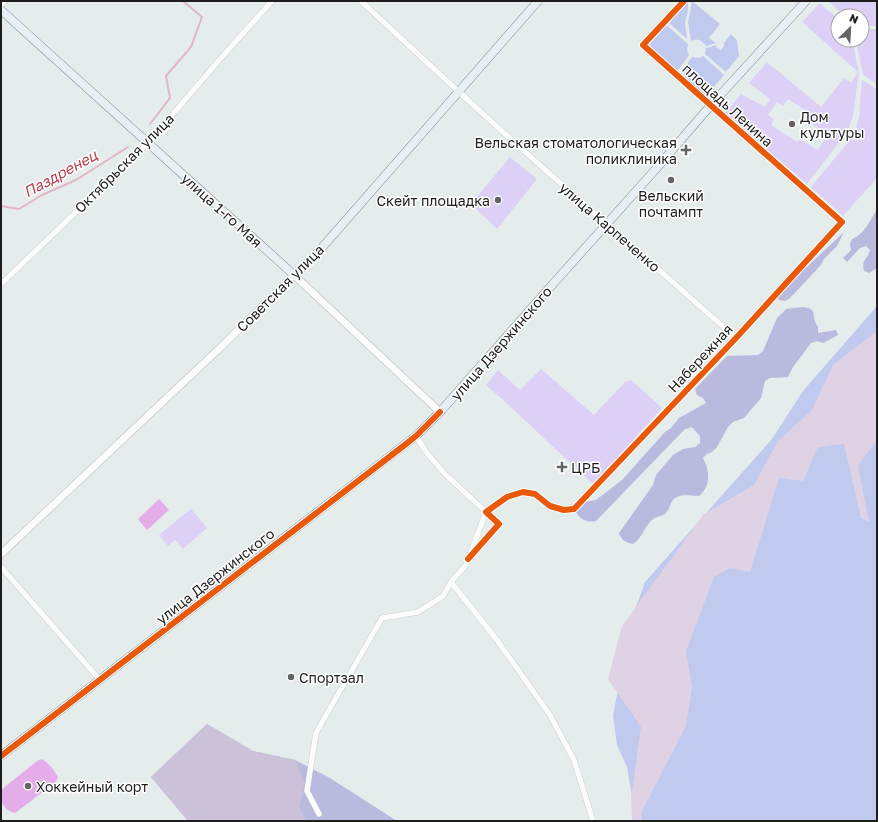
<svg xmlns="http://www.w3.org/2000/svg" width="878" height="822" font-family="'Golos Text',sans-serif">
	<rect width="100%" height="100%" fill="#e5ecec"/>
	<path fill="#c0c9ee" d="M 688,1 L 688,11 L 685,22 L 687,39 L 669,23 Z
		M 692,1 L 720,24 L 709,38 L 716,43 L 706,46 C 702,40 697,38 691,41 L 688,22 Z
		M 665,24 L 688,44 L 687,50 L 689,55 L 679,69 L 676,71 L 649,47 L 652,39 Z
		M 731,34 L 737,40 L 739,56 L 726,72 L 705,54 L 706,48 L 717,45 L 716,47 L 721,50 L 724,46 L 724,43 Z
		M 703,56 L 724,75 L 705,97 L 685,80 L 683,70 L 692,57 L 699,58 Z
		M 877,306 L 877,821 L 636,821 L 627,767 L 617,745 L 613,715 L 619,685 L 628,629 L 645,582 L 772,439 L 803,391 Z"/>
	<path fill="#babade" d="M 877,209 L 877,268 L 869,273 L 864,271 C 861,260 867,260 870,250 L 866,246 L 860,248 L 847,262 L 843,258 L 851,250 L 850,244 L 852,239 C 865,234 870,220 877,209 Z
		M 844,232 L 837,246 L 824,259 L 821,265 L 790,298 L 785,301 L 779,300 L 776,296 L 785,281 L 796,277 Z
		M 803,307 L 809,308 L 813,311 L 815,322 L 818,327 L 818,333 L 836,330 L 838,335 C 833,338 828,340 823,343 L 817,341 L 811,343 L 793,367 L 788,377 L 770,378 L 765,381 L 761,398 L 744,418 L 733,422 L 728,427 L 717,447 L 712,452 L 707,454 L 703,458 C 710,471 711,486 699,496 C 689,496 677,492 671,503 C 670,506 668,511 666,513 C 662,517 656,516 652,520 C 644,527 643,537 633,544 C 625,542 622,541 619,533 L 653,485 L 656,475 L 673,455 L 683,449 L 695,447 L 700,443 L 700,436 L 692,427 L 685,429 L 596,521 C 588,523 580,520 576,512 L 578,506 L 584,502 L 596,500 L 622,480 L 665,432 L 671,428 L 679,418 L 706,403 L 703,398 L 697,395 L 695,389 L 727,356 L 758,355 L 763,351 L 777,318 L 786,309 Z
		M 207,724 L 253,751 L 295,760 L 330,778 L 397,821 L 188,821 L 151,777 Z"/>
	<path fill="#e0d2e5" d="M 877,331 L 877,426 L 876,441 L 858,466 L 869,522 L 861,518 L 844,444 L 818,447 L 803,481 L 779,478 L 750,572 L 730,568 L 714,577 L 686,651 L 692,687 L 686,726 L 641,813 L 642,821 L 632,821 L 631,798 L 641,727 L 608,679 L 622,626 L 704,514 L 754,485 L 778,441 L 812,410 L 833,365 Z"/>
	<path fill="#cbc2da" d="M 207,724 L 253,751 L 295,760 L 305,784 L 299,806 L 306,821 L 188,821 L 151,777 Z"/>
	<path fill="#ddd0f6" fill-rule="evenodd" d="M 828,1 L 874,1 L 877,4 L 877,26 L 870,26 L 862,25 L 862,16 L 845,16 Z
		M 820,3 L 838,19 L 838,40 L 852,40 L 859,73 L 853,115 L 848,131 L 807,184 L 725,113 L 741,94 L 765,107 L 770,99 L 749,83 L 767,62 L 821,107 L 844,78 L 851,83 L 858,72 L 802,22 ZM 788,99 L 814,116 L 810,123 L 828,134 L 818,150 L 800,139 L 797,142 L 771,125 L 774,119 L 768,115 L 777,102 L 783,106 Z
		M 862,27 L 869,29 L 877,29 L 877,84 L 863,75 L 856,40 L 862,40 Z
		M 862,80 L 877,89 L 877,178 L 843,216 L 811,187 L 854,135 L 859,117 Z
		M 510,157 L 537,179 L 497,229 L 471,204 Z
		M 541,369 L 594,415 L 625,382 L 631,380 L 662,408 L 593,484 L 502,399 L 486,385 L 498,370 L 520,390 Z
		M 191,509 L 207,528 L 183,549 L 175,540 L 168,546 L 159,535 Z"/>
	<path fill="#e4ace9" d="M 159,499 L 169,510 L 147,530 L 138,519 Z
		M 42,759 C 49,763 54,770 58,777 L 56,782 L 15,813 C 2,810 1,801 1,790 L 37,761 Z"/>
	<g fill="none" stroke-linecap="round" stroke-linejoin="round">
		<path stroke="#e3b5c9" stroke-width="2" d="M 150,124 L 170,98 L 166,76 L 191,47 L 202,17 L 183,1
			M 1,206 L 19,209 L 42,195 L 76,180 L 128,147"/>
		<defs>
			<path id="minor" d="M 361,1 C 423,59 486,118 550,174 C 612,229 674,283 736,338
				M 1,284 L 148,143 L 221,58 L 272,1
				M 416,436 L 426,452 L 445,474 L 486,512 L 466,565 L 451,582 L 497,640 L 550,715 L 574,760 L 593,821
				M 468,559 L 499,524 L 486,512 L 507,497 L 523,492 L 535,494 L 550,506 L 564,510 L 574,509 L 736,338 L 842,222 L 643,45 L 684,1
				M 1,567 L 100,680
				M 319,814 L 307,791 L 315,739 L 316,733 L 325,717 L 382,618 L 418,612 L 443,596 L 451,582"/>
			<path id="tertiary" d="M 1,4 L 4,1
				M 1,554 L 222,346 L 294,275 L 440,412"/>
			<path id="secondary" d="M 1,10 L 294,275 L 312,259 L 538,1
				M 1,756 L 416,436 L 440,412 L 552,285 L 655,170 L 711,105 L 806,1"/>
		</defs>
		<use href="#minor" stroke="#babdbd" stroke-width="6"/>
		<use href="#tertiary" stroke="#babdbd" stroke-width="8"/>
		<use href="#secondary" stroke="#7c8c97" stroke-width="9"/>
		<use href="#minor" stroke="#fbfcfc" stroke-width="5.5"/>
		<use href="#tertiary" stroke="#fbfcfc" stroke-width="7"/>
		<use href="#secondary" stroke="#e8eff4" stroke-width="8"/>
		<defs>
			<path id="cycleway" d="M 468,559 L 499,524 L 486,512 L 507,497 L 523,492 L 535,494 L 550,506 L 564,510 L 574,509 L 736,338 L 842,222 L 643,45 L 684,1
				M 1,756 L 406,444 L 416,436 L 440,412"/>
		</defs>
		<use href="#cycleway" stroke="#fff" stroke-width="8"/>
		<use href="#cycleway" stroke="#e8590c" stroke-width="6"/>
	</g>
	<g fill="#636565" stroke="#fff" stroke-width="1.5">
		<circle cx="792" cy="124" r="4"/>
		<path d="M684 144h4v4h4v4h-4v4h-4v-4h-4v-4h4z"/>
		<circle cx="671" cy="180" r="4"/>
		<circle cx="498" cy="200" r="4"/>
		<path d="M560 461h4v4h4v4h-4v4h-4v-4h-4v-4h4z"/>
		<circle cx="291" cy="677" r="4"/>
		<circle cx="28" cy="786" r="4"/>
	</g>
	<g text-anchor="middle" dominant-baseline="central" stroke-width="3" stroke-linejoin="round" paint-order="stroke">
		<g font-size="14" fill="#1d1d1d" stroke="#fff">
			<text transform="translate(728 105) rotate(42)">площадь Ленина</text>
			<text transform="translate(124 163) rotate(-45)">Октябрьская улица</text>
			<text transform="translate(222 210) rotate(42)">улица 1-го Мая</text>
			<text transform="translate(610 227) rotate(41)">улица Карпеченко</text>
			<text transform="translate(280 288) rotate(-45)">Советская улица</text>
			<text transform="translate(501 343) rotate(-49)">улица Дзержинского</text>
			<text transform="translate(700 358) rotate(-47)">Набережная</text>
			<text transform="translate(215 576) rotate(-38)">улица Дзержинского</text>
		</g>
		<g font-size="14" fill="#1d1d1d" stroke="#fff" text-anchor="start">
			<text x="800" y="116">Дом<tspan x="800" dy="16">культуры</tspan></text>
			<text x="677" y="142" text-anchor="end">Вельская стоматологическая<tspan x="677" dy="16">поликлиника</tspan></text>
			<text x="671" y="195" text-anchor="middle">Вельский<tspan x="671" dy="16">почтампт</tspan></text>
			<text x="490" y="200" text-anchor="end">Скейт площадка</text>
			<text x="571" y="467">ЦРБ</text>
			<text x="299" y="677">Спортзал</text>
			<text x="36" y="786">Хоккейный корт</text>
		</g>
		<g font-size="15" font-style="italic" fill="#b64051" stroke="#fff">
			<text transform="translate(60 173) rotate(-29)">Паздренец</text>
		</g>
	</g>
	<rect width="878" height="822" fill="none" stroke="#1d1d1d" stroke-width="4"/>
	<g transform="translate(850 28) rotate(24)"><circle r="19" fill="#ffffff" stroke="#a5a5a5"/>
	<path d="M0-3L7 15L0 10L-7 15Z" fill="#636565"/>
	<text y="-6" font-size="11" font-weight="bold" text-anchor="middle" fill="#1d1d1d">N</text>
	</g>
</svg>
